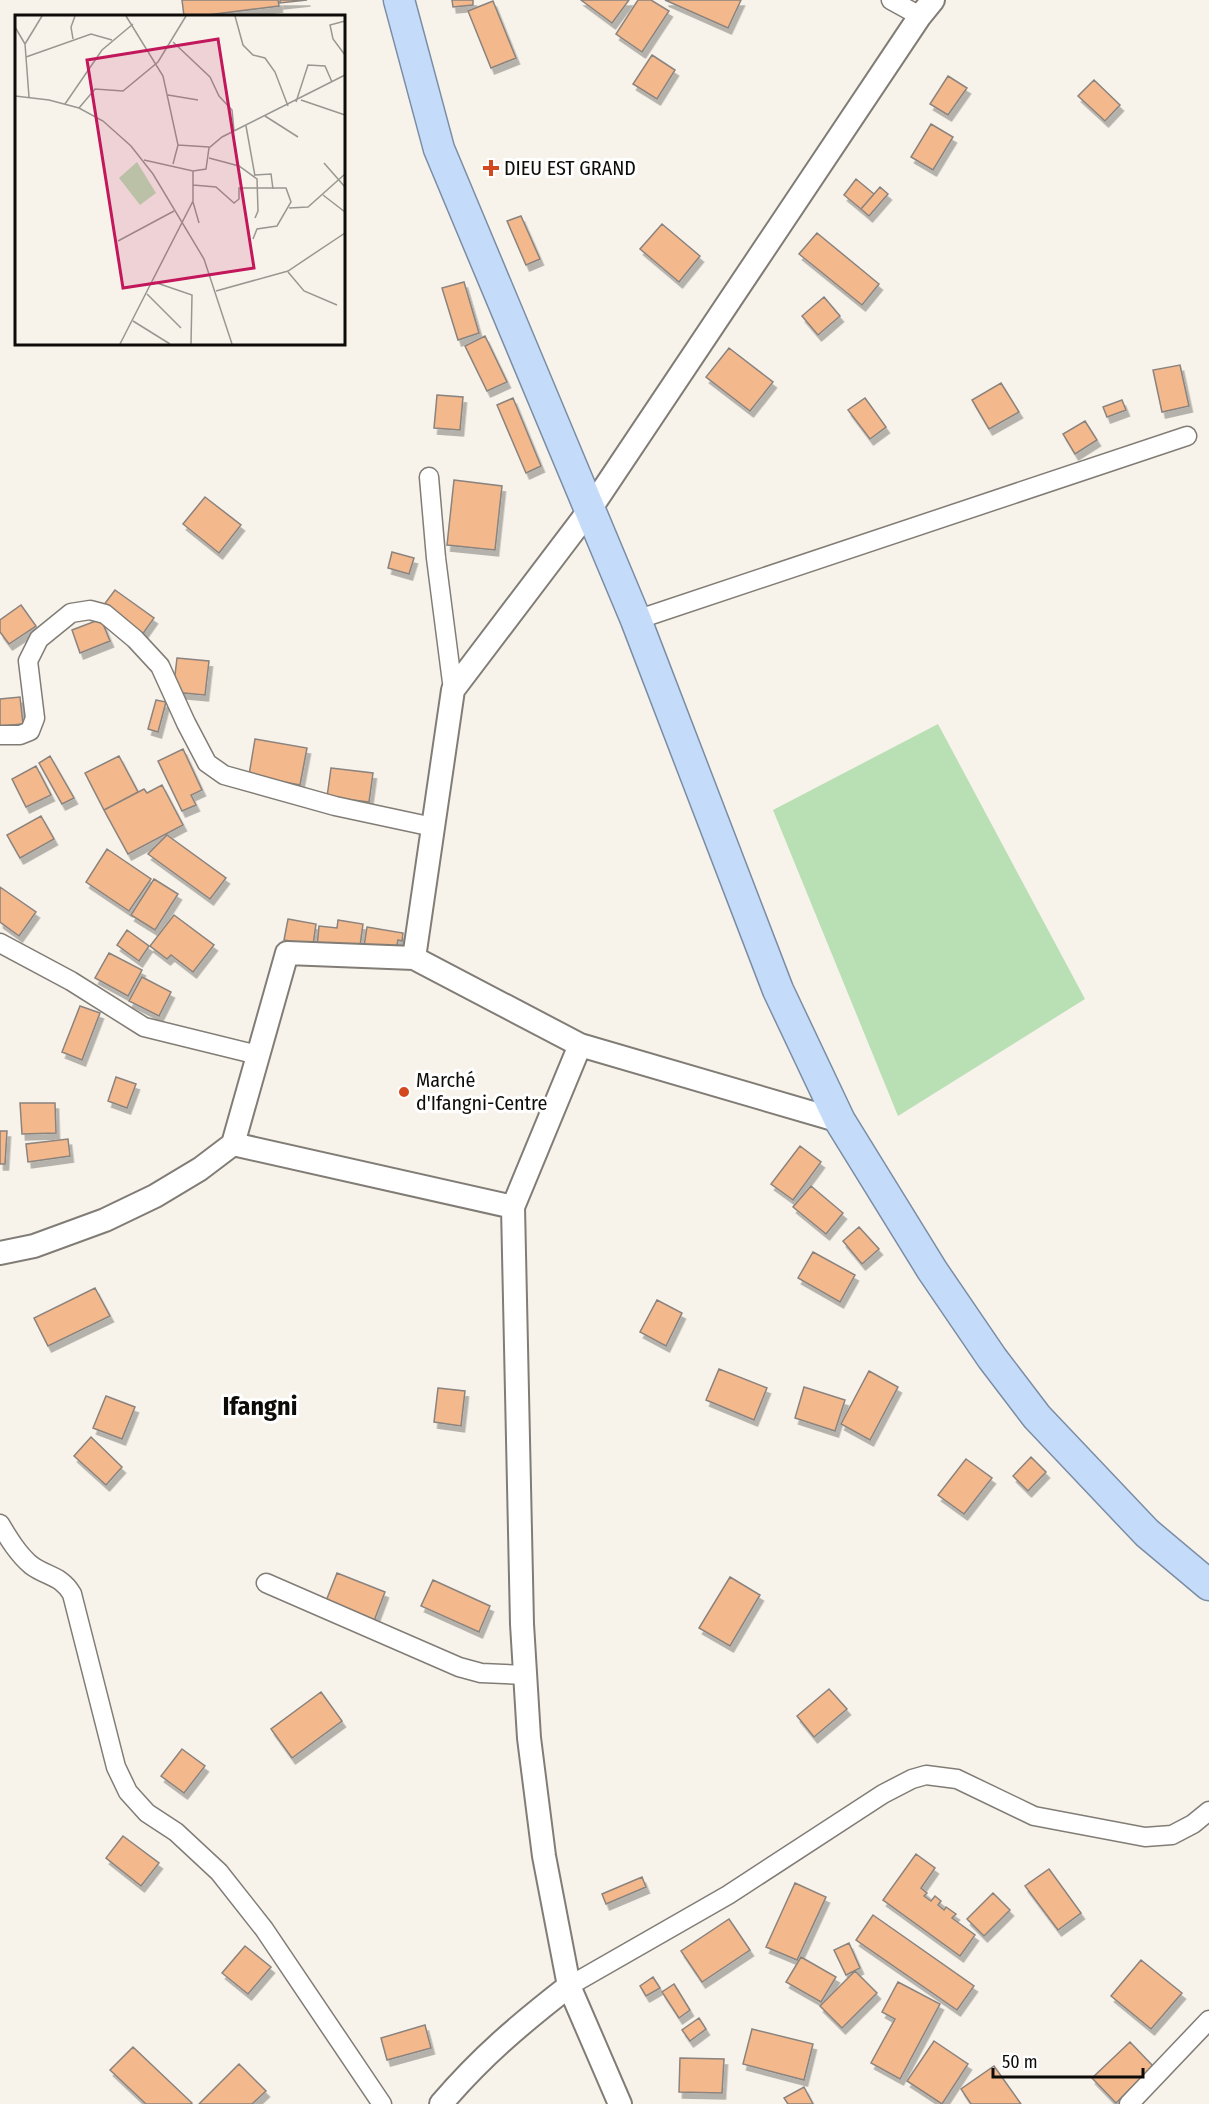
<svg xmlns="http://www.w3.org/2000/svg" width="1209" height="2104" font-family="'Fira Sans Condensed',sans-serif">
	<defs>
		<filter id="shadow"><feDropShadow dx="3.5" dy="6" stdDeviation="0" flood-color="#0004"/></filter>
	</defs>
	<rect width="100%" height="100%" fill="#f7f3eb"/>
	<path fill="#b9dfb4" d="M 938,724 L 1085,999 L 898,1116 L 773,810 Z"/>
	<path fill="#f3b88c" stroke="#8b837e" stroke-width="1.5" filter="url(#shadow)" d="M 182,0 L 278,0 L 279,6 L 199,16 L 184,16 Z
		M 280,0 L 307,0 L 280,3 Z
		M 452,0 L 473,0 L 473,5 L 453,7 Z
		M 581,0 L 629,0 L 612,23 Z
		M 638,0 L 651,0 L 669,11 L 642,52 L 616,34 Z
		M 665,0 L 741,0 L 728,28 Z
		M 493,1 L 516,58 L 491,68 L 468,11 Z
		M 652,55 L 675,70 L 657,99 L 633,84 Z
		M 948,76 L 967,88 L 948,115 L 930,104 Z
		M 1094,80 L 1120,105 L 1105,121 L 1078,96 Z
		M 931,124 L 953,137 L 933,170 L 911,157 Z
		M 856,179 L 874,194 L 861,209 L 844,195 Z
		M 880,187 L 888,194 L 869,216 L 861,209 Z
		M 521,216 L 540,259 L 526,265 L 507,221 Z
		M 662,224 L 700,256 L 679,282 L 640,249 Z
		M 817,233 L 879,284 L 862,305 L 799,254 Z
		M 464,282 L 479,333 L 458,340 L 442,288 Z
		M 824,297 L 840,316 L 818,335 L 802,316 Z
		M 485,336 L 507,382 L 487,391 L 465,346 Z
		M 729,348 L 773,382 L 750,411 L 706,377 Z
		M 1180,365 L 1189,406 L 1162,412 L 1153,370 Z
		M 1001,383 L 1019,412 L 989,429 L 972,400 Z
		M 437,395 L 463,397 L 460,430 L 434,428 Z
		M 513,398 L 541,466 L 526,473 L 497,405 Z
		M 865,398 L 886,427 L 870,439 L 848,410 Z
		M 1122,400 L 1126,410 L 1107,417 L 1103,407 Z
		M 1085,421 L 1097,440 L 1075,454 L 1063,434 Z
		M 454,480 L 502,486 L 495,550 L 447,545 Z
		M 205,497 L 241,525 L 219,553 L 183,524 Z
		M 392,552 L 414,558 L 409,574 L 388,568 Z
		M 115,590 L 154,618 L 142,635 L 103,606 Z
		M 21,605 L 36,626 L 9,644 L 0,632 L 0,620 Z
		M 101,619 L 110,641 L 80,653 L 72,630 Z
		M 177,658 L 209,661 L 205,695 L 173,692 Z
		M 20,697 L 23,724 L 0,726 L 0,699 Z
		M 156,700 L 166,702 L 158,732 L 148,729 Z
		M 255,739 L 307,748 L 300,785 L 249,775 Z
		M 183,749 L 202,790 L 191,795 L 196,805 L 182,811 L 158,761 Z
		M 50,756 L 74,798 L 62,804 L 39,763 Z
		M 119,756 L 138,792 L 104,810 L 85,773 Z
		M 36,766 L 51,795 L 26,807 L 12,779 Z
		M 331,768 L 373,773 L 369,802 L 327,797 Z
		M 162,785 L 183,825 L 128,854 L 104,810 L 144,789 L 147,793 Z
		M 41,816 L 54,839 L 20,858 L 7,835 Z
		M 167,835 L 226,878 L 210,899 L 148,854 Z
		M 107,849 L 151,879 L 129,911 L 86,882 Z
		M 154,879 L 178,894 L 155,930 L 131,915 Z
		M 0,887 L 36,912 L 19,936 L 0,922 Z
		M 174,915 L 214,945 L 193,972 L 171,955 L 167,959 L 150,946 Z
		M 288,919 L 316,924 L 313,945 L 284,940 Z
		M 338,920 L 363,924 L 359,953 L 317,947 L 319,926 L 337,928 Z
		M 367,927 L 403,933 L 402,941 L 398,940 L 396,950 L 363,953 Z
		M 127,930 L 149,946 L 139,961 L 117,945 Z
		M 109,953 L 142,970 L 128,996 L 95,978 Z
		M 142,977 L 171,992 L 159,1016 L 129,1001 Z
		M 80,1006 L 100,1013 L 82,1060 L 62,1052 Z
		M 116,1077 L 136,1084 L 127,1108 L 108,1101 Z
		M 20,1103 L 55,1103 L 56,1133 L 22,1134 Z
		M 0,1131 L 7,1131 L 5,1164 L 0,1164 Z
		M 68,1139 L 70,1156 L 28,1162 L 26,1144 Z
		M 800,1146 L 821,1162 L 793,1200 L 771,1184 Z
		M 811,1186 L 843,1213 L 826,1234 L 793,1207 Z
		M 859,1227 L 879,1249 L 862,1264 L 843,1241 Z
		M 813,1252 L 855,1275 L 840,1302 L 798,1278 Z
		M 95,1288 L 110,1316 L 48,1346 L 34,1318 Z
		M 657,1300 L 682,1313 L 666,1346 L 640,1332 Z
		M 719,1369 L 767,1388 L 754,1420 L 706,1400 Z
		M 869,1371 L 898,1387 L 870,1440 L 841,1424 Z
		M 804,1387 L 845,1400 L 835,1431 L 795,1418 Z
		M 438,1388 L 465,1391 L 461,1426 L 434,1422 Z
		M 106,1396 L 135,1407 L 122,1439 L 93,1428 Z
		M 91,1437 L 122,1467 L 106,1485 L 74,1456 Z
		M 1031,1457 L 1046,1472 L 1028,1491 L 1013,1476 Z
		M 966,1459 L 992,1478 L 964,1514 L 938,1495 Z
		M 337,1573 L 385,1592 L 374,1621 L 326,1601 Z
		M 730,1577 L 760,1595 L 730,1646 L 699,1628 Z
		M 433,1580 L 490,1606 L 479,1632 L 421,1606 Z
		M 829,1689 L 847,1709 L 814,1737 L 797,1716 Z
		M 321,1692 L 342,1721 L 292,1758 L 271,1729 Z
		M 182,1749 L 205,1766 L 184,1793 L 161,1776 Z
		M 123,1836 L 159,1863 L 141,1886 L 106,1858 Z
		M 916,1854 L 935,1868 L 921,1888 L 927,1893 L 924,1896 L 931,1901 L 935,1896 L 941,1901 L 938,1905 L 944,1910 L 946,1907 L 956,1914 L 952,1918 L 975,1935 L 960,1956 L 883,1900 Z
		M 1049,1869 L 1081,1913 L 1058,1930 L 1025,1886 Z
		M 642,1877 L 646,1887 L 606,1904 L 602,1894 Z
		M 795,1883 L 826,1897 L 797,1960 L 766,1947 Z
		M 993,1893 L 1010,1910 L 984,1936 L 967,1919 Z
		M 873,1915 L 974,1986 L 957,2010 L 856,1940 Z
		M 729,1919 L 750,1950 L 702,1982 L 681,1951 Z
		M 849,1943 L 860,1968 L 846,1975 L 834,1950 Z
		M 245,1946 L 271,1967 L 248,1994 L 222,1973 Z
		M 801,1957 L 836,1977 L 821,2002 L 786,1982 Z
		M 1141,1960 L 1182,1993 L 1151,2029 L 1111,1996 Z
		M 855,1971 L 877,1993 L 842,2028 L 820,2006 Z
		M 653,1977 L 660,1988 L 646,1996 L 640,1986 Z
		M 898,1982 L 940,2004 L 900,2079 L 871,2063 L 895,2019 L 882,2012 Z
		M 674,1984 L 690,2010 L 679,2018 L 662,1992 Z
		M 699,2018 L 706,2029 L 690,2041 L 682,2030 Z
		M 425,2025 L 431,2048 L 387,2060 L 381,2038 Z
		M 752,2029 L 813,2044 L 804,2080 L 743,2064 Z
		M 934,2041 L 968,2064 L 942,2104 L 907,2081 Z
		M 1130,2042 L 1153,2066 L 1116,2103 L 1092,2078 Z
		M 133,2047 L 192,2103 L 190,2104 L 146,2104 L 110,2070 Z
		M 680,2058 L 724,2059 L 722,2093 L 679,2092 Z
		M 239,2064 L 266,2091 L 252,2104 L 199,2104 Z
		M 994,2066 L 1021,2104 L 971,2104 L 961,2089 Z
		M 804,2087 L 813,2104 L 788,2104 L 784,2098 Z"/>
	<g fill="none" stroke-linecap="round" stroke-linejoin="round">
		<defs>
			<path id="minor" d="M 891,0 L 920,16
				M 429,477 L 436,558 L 453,690
				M 636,620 L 1187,436
				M 0,735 L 20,735 L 30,731 L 35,718 L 28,661 L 39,639 L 71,613 L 90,610 L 105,614 L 135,639 L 160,666 L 186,723 L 207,763 L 224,775 L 335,806 L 433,827
				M 0,943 L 71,981 L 144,1027 L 258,1055
				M 0,1524 C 9,1539 18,1554 31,1565 C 47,1577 61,1575 72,1594 L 116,1767 L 128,1792 L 147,1813 L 176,1832 L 219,1872 L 264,1929 L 382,2104
				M 266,1583 L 459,1667 L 481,1673 L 525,1675
				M 569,1986 L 728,1895 L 883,1794 L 912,1779 L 926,1775 L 957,1779 L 1034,1816 L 1145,1837 L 1172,1835 L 1193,1824 L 1209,1811
				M 1129,2104 L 1209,2020"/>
			<path id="tertiary" d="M 414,958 L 453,690 L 591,508 L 920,16 L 933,0
				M 580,1045 L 513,1207 L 522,1624 L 529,1738 L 544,1856 L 569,1986 L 620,2104
				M 233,1144 L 513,1207
				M 0,1253 L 34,1246 L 105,1220 L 155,1196 L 200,1169 L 233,1144 L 287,953 L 414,958 L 580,1045 L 840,1121
				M 441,2104 C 481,2057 520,2024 569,1986"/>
			<path id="trunk" d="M 399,0 L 439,149 L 636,620 L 778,990 L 840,1121 L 932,1270 L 992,1358 L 1037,1417 L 1147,1533 L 1209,1585"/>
		</defs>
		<use href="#minor" stroke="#817d76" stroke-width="21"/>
		<use href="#tertiary" stroke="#817d76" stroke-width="26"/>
		<use href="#trunk" stroke="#7b8da4" stroke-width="33"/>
		<use href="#minor" stroke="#fff" stroke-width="18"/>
		<use href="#tertiary" stroke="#fff" stroke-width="22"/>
		<use href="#trunk" stroke="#c4dcfa" stroke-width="30"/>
	</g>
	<g fill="#d2491f" stroke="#fff" stroke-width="2">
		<path d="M488 159h6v6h6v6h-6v6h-6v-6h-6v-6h6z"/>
		<circle cx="404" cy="1092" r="6"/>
	</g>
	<g text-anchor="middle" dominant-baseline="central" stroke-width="6" stroke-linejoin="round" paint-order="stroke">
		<g font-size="20" fill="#0d0c09" stroke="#fff" text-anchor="start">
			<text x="504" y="168">DIEU EST GRAND</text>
			<text x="416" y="1080">Marché<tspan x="416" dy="23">d'Ifangni-Centre</tspan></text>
		</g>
		<g font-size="26" font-weight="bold" fill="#0d0c09" stroke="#fff">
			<text x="260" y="1406">Ifangni</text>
		</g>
	</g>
	<g transform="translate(15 15)">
		<rect width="330" height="330" fill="#f7f3eb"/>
		<path d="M 122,147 L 141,178 L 125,190 L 104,163 Z" fill="#b9dfb4"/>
		<path fill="none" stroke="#999791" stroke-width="1.5" d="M 111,1 L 148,61 L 163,130 L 158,149M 220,1 L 228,30 L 238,40 L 250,43 L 260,57 L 273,91M 330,6 L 315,10 L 318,24 L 330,40M 0,12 L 10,29M 58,24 L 56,12 L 60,1M 158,27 L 195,62 L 204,81 L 217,95 L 219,116M 11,42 L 76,19 L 97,25M 153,80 L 183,85M 0,81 L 34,85 L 64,93 L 88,106 L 116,131 L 138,159 L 189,244 L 217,329M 14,82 L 10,29 L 27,1M 286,85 L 330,100M 281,87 L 293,50 L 310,51 L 317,67M 50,89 L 87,35 L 118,9M 64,93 L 80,74 L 108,76 L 143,47 L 171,1M 250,101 L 283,122M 231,111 L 240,161M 163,130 L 194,132M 194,143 L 224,151 L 242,164 L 243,196 L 240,203M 129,145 L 178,156 L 191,154 L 194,133 L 207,122 L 330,60M 309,148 L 330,172M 240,160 L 256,159 L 258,174M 178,170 L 201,172 L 219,188 L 224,184 L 224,173 L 271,173 L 276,187 L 262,211 L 242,214 L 238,224M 308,180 L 330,197M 178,187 L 184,208M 274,193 L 293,192 L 330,159M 103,226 L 159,196M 273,257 L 289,276 L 322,290M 139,267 L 177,280 L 176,329M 201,276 L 273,256 L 330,218M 132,279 L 166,313M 118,306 L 155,329M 105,329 L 178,186 L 178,156"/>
		<path fill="#c2185b" fill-opacity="0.15" stroke="#c2185b" stroke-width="3" d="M 203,24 L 239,253 L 108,273 L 72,45 Z"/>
		<rect width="330" height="330" fill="none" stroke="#0d0c09" stroke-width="3"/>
	</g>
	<path d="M993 2068v9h150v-9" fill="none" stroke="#0d0c09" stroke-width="3"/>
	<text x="1002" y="2068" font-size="18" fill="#0d0c09" stroke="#ffffff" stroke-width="4.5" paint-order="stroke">50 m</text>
</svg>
